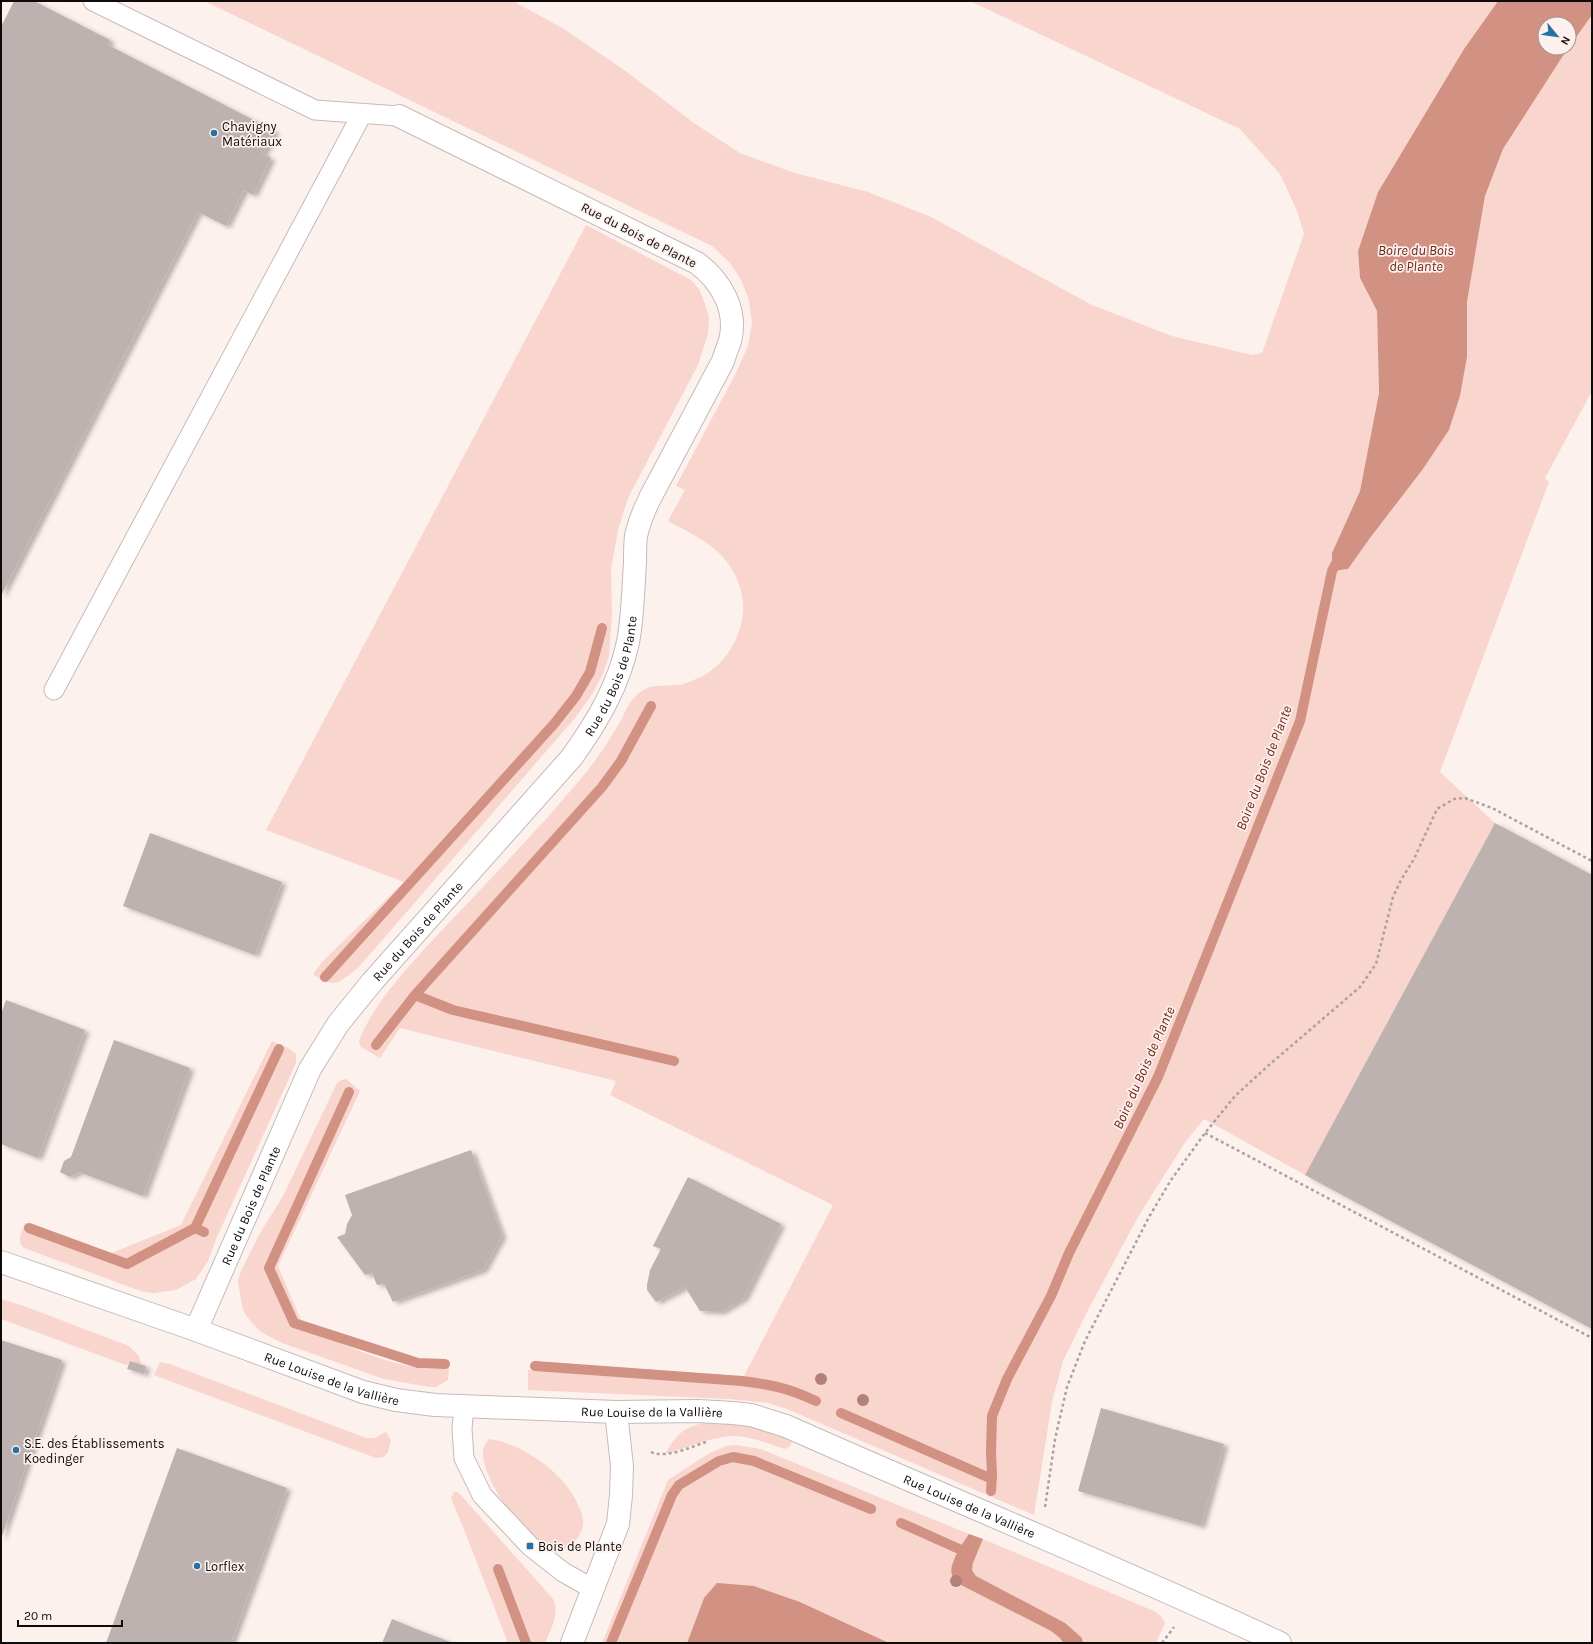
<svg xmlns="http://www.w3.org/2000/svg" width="1593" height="1644" font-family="Karla,sans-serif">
	<defs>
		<filter id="shadow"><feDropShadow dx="4.5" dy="2.5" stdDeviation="2" flood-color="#0004"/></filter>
	</defs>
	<rect width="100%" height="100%" fill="#fdf1ee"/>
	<path fill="#f8d5cd" d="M 204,1 L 513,1 L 564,29 L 627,72 L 694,123 L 740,153 L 795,173 L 868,192 L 931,217 L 1092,305 L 1172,336 L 1252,355 L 1262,353 L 1304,234 L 1297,211 L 1280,174 L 1240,129 L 970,1 L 1498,1 L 1464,49 L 1378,192 L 1358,251 L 1360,278 L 1377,311 L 1379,393 L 1360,491 L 1332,553 L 1333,571 L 1348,569 L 1370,538 L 1423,469 L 1449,430 L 1460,396 L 1467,357 L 1467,302 L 1485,196 L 1503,149 L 1562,56 L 1592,15 L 1592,391 L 1545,478 L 1549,482 L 1440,772 L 1495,823 L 1305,1175 L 1204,1119 L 1184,1144 L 1138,1217 L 1088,1310 L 1063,1361 L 1052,1402 L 1034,1515 L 787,1409 L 768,1403 L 729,1399 L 528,1390 L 528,1370 L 596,1374 L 744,1376 L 833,1205 L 610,1095 L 616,1081 L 400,1028 L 380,1058 L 361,1047 L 359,1041 C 374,1001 417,957 446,926 C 492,877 540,828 583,776 C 597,759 609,741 620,722 C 624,715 627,706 632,700 C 648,682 657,687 678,685 C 685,684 692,681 698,678 C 723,668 741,639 743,612 C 745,596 737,575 727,562 C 713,543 688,532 668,521 L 685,490 L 676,486 L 736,373 L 748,346 L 752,323 L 749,300 L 741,280 L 730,263 L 712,246 Z
		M 586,225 L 691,280 L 699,289 L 704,301 L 709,317 L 708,334 L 698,365 L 628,498 L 618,530 L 611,569 L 612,613 L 609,656 L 603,674 L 593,693 L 575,718 L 358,968 C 339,982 335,990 313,974 L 323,961 L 404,882 L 266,830 Z
		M 272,1041 L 288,1048 L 296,1054 L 296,1063 L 217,1237 L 208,1261 L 196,1279 L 176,1290 L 154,1293 L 145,1292 L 135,1289 L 24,1248 C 16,1241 22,1232 25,1223 L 109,1254 L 181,1225 Z
		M 346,1079 L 360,1091 L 278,1266 L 303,1325 C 342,1344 382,1363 425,1369 C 433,1370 441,1368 449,1368 L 448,1380 L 436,1387 L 429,1387 L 384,1379 L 282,1343 L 261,1332 L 252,1323 L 244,1312 L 241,1301 L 238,1281 L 241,1271 L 259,1235 L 283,1196 L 337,1083 L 341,1080 Z
		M 1,1299 L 24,1306 L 129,1346 L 139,1356 L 141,1364 L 130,1361 L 129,1365 L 123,1364 L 1,1319 Z
		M 160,1362 L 170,1364 L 366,1438 L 375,1438 L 386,1432 L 391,1440 L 388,1452 L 384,1457 L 376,1458 L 154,1375 Z
		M 714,1420 L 732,1421 L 793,1439 L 790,1446 L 785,1449 C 769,1444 751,1436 734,1436 C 717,1435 683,1449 665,1454 C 679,1429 687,1427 714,1420 Z
		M 489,1439 C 523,1443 567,1475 579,1507 C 582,1512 584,1519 583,1525 C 582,1532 576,1540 572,1546 C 538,1565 482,1482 483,1453 C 483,1448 486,1443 489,1439 Z
		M 736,1445 L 761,1449 L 969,1534 L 952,1563 L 956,1581 L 961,1585 L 1051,1631 L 1060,1638 L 1063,1643 L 889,1643 L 800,1602 L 754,1586 L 704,1598 L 687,1643 L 602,1643 L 668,1480 L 708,1454 L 726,1446 Z
		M 454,1492 L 458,1492 L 553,1599 C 560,1614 551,1629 545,1643 L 508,1643 L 467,1537 L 451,1498 Z
		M 983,1539 L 1154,1611 L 1161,1616 L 1165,1623 L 1156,1643 L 1083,1643 L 1082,1638 L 976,1576 L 972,1570 L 973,1563 Z"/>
	<path fill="#d19183" d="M 1498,1 L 1592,1 L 1592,15 L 1569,47 L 1569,24 L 1545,24 L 1545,48 L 1568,48 L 1503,149 L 1485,196 L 1467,302 L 1467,357 L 1460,396 L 1449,430 L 1423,469 L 1370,538 L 1348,569 L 1332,571 L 1332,553 L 1360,491 L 1379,393 L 1377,311 L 1360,278 L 1358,251 L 1378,192 L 1464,49 Z
		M 969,1534 L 983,1539 L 973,1563 L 972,1570 L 976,1576 L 1065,1623 L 1082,1638 L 1083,1643 L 1063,1643 L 1060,1638 L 1051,1631 L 961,1585 C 958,1582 954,1579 952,1575 C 948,1564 963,1543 969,1534 Z
		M 717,1583 L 754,1586 L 800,1602 L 889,1643 L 687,1643 L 704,1598 Z"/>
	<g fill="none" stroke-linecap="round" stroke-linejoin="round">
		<path stroke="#d19183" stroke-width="10" d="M 325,977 L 554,724 L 576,696 L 590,672 L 602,628
			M 415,995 L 453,1010 L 674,1061
			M 376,1045 L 415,995 L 602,787 L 621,761 L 651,706
			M 349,1092 L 269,1268 L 294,1323 L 418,1363 L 445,1364
			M 29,1228 L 127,1264 L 195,1228
			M 204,1232 L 195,1228 L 279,1049
			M 535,1366 L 742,1381 C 773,1385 788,1388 816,1401
			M 841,1413 L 992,1479
			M 991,1491 L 992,1474 L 991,1452 L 992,1416 L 1007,1379 L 1051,1296 L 1069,1253 L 1158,1077 L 1300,721 L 1332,571 L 1338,560
			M 901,1523 L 968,1553
			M 498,1569 L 526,1643
			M 611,1643 L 672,1495 L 679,1485 L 719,1461 L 733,1457 L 754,1461 L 871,1509"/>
	</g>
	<path fill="#bdb2b0" filter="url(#shadow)" d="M 14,1 L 34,1 L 110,40 L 108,45 L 275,131 L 263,154 L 271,158 L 253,195 L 244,190 L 226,226 L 198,212 L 1,596 L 1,24 L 3,23 Z
		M 1495,823 L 1592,875 L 1592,1329 L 1305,1175 Z
		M 150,833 L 282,882 L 255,955 L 123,906 Z
		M 6,1000 L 85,1030 L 38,1158 L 1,1144 L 1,1014 Z
		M 114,1040 L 190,1068 L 143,1196 L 79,1172 L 70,1177 L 60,1172 L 64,1161 L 71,1157 Z
		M 471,1150 L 502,1236 L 483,1270 L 393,1302 L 384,1284 L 377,1285 L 372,1273 L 365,1275 L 337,1237 L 345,1234 L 347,1224 L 352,1215 L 345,1195 Z
		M 688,1177 L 781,1224 L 744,1298 L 721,1312 L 700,1311 L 685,1287 L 656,1302 L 647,1290 L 647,1285 L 650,1270 L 661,1249 L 653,1246 Z
		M 1,1340 L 62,1360 L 1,1539 Z
		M 130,1361 L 146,1366 L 144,1374 L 127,1369 Z
		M 1101,1408 L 1224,1444 L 1201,1526 L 1078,1491 Z
		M 177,1448 L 287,1488 L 231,1643 L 106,1643 Z
		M 392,1619 L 416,1629 L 453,1643 L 382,1643 Z"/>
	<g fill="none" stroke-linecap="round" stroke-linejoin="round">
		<defs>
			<path id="service" d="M 93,1 L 315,110 L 399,116
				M 54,690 L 362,114
				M 464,1405 L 462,1429 L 464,1458 L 482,1495 L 530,1546 L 563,1572 L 593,1589"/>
			<g id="minor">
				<path id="s1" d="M 1,1262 L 196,1330 L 363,1392 L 396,1400 L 435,1405 L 616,1412 L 698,1411 L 733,1413 L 751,1415 L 786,1426 C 950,1499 1117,1567 1280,1643"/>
				<path id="s2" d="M 196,1330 L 310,1069 L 338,1024 L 372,982 L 572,757 C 597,722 619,685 628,642 C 633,617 633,589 635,563 C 635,554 635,544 636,536 C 639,522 645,508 651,496 L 723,361 C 725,354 728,347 730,341 C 738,310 721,281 697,263 L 399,116"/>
				<path d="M 572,1643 L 618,1524 L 621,1495 L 622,1466 L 616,1412"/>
			</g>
		</defs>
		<use href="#service" stroke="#c6bab8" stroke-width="21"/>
		<use href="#minor" stroke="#c6bab8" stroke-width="24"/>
		<path stroke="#aba19f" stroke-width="2.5" stroke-dasharray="3 3" stroke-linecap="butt" d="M 1205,1133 L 1592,1338
			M 651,1452 C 665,1459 691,1447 706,1442
			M 1045,1507 L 1055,1439 L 1067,1387 L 1085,1341 L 1149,1217 L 1171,1180 L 1205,1133 L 1235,1096 L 1269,1065 L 1360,987 L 1376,964 L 1393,897 L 1401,880 L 1414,859 L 1437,809 L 1454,799 L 1465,798 L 1492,808 L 1592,861
			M 1162,1643 L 1174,1627"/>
		<use href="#service" stroke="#fff" stroke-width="19"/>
		<use href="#minor" stroke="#fff" stroke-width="22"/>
	</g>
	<g fill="#b28279">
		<circle cx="821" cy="1379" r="6"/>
		<circle cx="863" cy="1400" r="6"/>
		<circle cx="956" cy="1581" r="6"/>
	</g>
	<g fill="#2772a5" stroke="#fdf1ee" stroke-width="1.5">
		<circle cx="214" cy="133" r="4"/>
		<circle cx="16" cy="1450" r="4"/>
		<rect x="526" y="1542" width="8" height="8" rx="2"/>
		<circle cx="197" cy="1566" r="4"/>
	</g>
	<g text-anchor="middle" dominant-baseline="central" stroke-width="3.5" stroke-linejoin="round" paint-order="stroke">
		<g font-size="13" fill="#0f0b0b" stroke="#fdf1ee" text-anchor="start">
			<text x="222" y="126">Chavigny<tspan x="222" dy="15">Matériaux</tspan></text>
			<text x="24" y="1443">S.E. des Établissements<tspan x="24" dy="15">Koedinger</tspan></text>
			<text x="538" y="1546">Bois de Plante</text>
			<text x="205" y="1566">Lorflex</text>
		</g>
		<g font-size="13" fill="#0f0b0b" stroke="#fdf1ee">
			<text transform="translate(639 235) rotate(27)">Rue du Bois de Plante</text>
			<text stroke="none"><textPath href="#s2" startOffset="784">Rue du Bois de Plante</textPath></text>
			<text stroke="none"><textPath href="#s2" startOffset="460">Rue du Bois de Plante</textPath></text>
			<text stroke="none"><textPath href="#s2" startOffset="136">Rue du Bois de Plante</textPath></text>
			<text stroke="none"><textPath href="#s1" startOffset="351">Rue Louise de la Vallière</textPath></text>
			<text stroke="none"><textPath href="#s1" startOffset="675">Rue Louise de la Vallière</textPath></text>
			<text stroke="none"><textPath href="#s1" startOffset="1011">Rue Louise de la Vallière</textPath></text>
		</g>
		<g font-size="14" font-style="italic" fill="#702415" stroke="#fdf1ee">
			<text x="1416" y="250">Boire du Bois<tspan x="1416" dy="16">de Plante</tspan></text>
			<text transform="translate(1264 768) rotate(-69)">Boire du Bois de Plante</text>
			<text transform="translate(1144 1068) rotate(-66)">Boire du Bois de Plante</text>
		</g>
	</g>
	<rect width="1593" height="1644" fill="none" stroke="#0f0b0b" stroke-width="4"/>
	<g transform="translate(1557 36) rotate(119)"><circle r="19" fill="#fdf1ee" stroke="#9e9593"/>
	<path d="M0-3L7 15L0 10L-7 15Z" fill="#2772a5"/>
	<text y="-6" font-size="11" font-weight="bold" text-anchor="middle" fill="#0f0b0b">N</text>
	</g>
	<path d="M18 1620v6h104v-6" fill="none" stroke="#0f0b0b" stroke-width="2"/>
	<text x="24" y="1620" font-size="12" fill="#0f0b0b" stroke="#fdf1ee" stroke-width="3" paint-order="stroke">20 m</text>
</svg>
